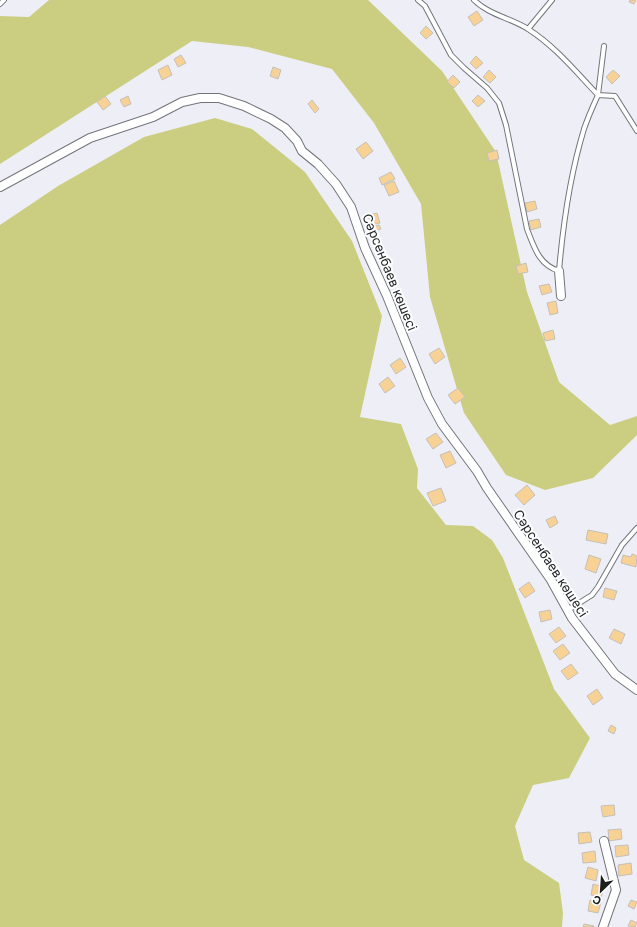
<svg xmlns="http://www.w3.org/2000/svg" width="637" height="927" font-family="Inter,sans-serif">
	<rect width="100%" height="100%" fill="#eeeff6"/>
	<path fill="#cbce80" d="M 49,0 L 368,0 L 442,71 L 496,152 L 527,292 L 559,382 L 610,425 L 637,416 L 637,435 L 593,478 L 545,490 L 506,475 L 464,413 L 430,297 L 421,204 L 374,123 L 332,69 L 248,47 L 192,41 L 0,164 L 0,16 L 29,17 Z
		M 215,118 L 252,129 L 305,172 L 352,241 L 382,316 L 360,417 L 401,424 L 418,469 L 417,488 L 446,525 L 473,526 L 492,540 L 503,558 L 554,689 L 590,738 L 569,778 L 533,785 L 515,826 L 524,860 L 559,883 L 563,913 L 562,927 L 0,927 L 0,225 L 58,186 L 144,137 Z"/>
	<path fill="#f8d195" stroke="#c4c0ba" d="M 630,0 L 636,0 L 634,4 L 629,2 Z
		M 477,11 L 483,20 L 474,26 L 468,17 Z
		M 426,26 L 433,33 L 426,39 L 420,33 Z
		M 181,55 L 186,63 L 178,67 L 174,59 Z
		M 476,56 L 483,63 L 476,69 L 470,63 Z
		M 168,65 L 172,75 L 162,80 L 158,70 Z
		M 273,67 L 281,70 L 278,79 L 270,76 Z
		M 489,70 L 496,77 L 490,83 L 483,77 Z
		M 613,70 L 620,76 L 612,84 L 606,77 Z
		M 453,75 L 460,82 L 454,88 L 447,82 Z
		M 478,95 L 485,101 L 478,107 L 472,101 Z
		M 105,96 L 111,104 L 103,110 L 97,102 Z
		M 128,96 L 131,104 L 124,107 L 120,100 Z
		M 312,100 L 319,109 L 315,113 L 308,104 Z
		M 366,142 L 373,151 L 363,159 L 356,149 Z
		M 497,150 L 499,159 L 489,161 L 487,153 Z
		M 391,172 L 395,179 L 382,185 L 379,178 Z
		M 394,181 L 399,192 L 389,196 L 384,185 Z
		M 535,201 L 537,209 L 527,212 L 525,203 Z
		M 377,213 L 380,223 L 371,225 L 368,215 Z
		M 539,219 L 541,227 L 531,230 L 529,221 Z
		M 379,225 L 381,229 L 373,231 L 372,227 Z
		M 526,263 L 528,272 L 518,274 L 516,266 Z
		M 549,284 L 552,292 L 542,295 L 539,286 Z
		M 556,301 L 558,313 L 550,315 L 547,303 Z
		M 553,330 L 555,339 L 545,341 L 543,333 Z
		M 439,348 L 445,357 L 435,364 L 429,354 Z
		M 400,358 L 406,367 L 396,374 L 390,365 Z
		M 388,377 L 395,386 L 385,393 L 379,384 Z
		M 458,388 L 465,397 L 455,404 L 448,395 Z
		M 436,433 L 443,442 L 433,449 L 426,439 Z
		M 450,451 L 456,463 L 446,468 L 440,455 Z
		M 527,485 L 535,495 L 524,505 L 515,495 Z
		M 441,488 L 446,501 L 433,506 L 427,493 Z
		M 555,516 L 558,523 L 550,528 L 546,520 Z
		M 588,530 L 608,534 L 606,544 L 586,540 Z
		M 632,554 L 637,556 L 636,567 L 621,563 L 623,555 L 631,557 Z
		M 589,555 L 601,559 L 596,573 L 585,569 Z
		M 529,582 L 535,591 L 525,598 L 519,589 Z
		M 605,588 L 617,591 L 614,600 L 603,597 Z
		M 550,610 L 552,619 L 541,622 L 539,612 Z
		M 559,627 L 566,636 L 556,643 L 549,634 Z
		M 614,629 L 625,634 L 621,644 L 609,638 Z
		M 563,644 L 570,653 L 560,660 L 553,651 Z
		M 571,664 L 578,673 L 568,680 L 561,671 Z
		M 597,689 L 603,698 L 593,705 L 587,696 Z
		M 611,725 L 616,728 L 614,734 L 608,731 Z
		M 614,805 L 615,815 L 603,817 L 601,806 Z
		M 621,829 L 622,839 L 609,841 L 608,830 Z
		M 590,832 L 592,842 L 579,844 L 578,833 Z
		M 628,845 L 629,855 L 616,857 L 615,846 Z
		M 595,851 L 596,862 L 583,863 L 582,853 Z
		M 631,863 L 632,874 L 619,876 L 618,865 Z
		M 588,867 L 598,870 L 596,881 L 585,878 Z
		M 593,884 L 604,887 L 601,898 L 591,895 Z
		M 590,900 L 601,902 L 598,913 L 588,911 Z
		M 631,900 L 637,902 L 634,909 L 628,906 Z
		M 631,920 L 637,923 L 635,927 L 628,926 Z
		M 584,924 L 594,926 L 594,927 L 583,927 Z"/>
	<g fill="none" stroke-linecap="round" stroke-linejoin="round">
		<defs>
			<path id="service" d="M 418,0 L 425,6 L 451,55 L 464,68 L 487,88 L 499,103 L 506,125 L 527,229 C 534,247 539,265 559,271 C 563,224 570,175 584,129 C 588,117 593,106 598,95 L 615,96 L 637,131
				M 474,0 C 489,15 511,18 528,29 C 555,46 576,72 598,95
				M 0,4 L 4,0
				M 528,29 L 552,0
				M 598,95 L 604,46
				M 568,610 L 592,595 L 598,587 L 622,545 L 637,528"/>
			<path id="minor" d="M 0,187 L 90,138 L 153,117 L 182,102 L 200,98 L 219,98 L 244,106 L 271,119 L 285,128 L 297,141 L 302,151 L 318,164 L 336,184 L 351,207 L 365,248 L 387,296 L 428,398 L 442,424 L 477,471 L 487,488 L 551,580 L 572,618 L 615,674 L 637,690
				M 559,271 L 561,296
				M 603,927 L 616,890 L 604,841"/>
		</defs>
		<use href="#service" stroke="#73747a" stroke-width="6"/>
		<use href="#minor" stroke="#73747a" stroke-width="10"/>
		<use href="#service" stroke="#fff" stroke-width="4"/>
		<use href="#minor" stroke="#fff" stroke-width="8"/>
	</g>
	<g text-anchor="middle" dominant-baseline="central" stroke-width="4" stroke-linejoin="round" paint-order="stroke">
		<g font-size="13" fill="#1d1d20" stroke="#fcfdfe">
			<text transform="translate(390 272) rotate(68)">Сәрсенбаев көшесі</text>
			<text transform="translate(551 563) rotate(57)">Сәрсенбаев көшесі</text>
		</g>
	</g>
	<g transform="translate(601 891) rotate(205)" stroke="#fcfdfe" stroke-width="3" paint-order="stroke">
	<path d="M0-3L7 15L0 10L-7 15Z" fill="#1d1d20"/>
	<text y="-6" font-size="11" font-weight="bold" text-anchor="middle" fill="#1d1d20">С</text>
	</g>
</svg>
